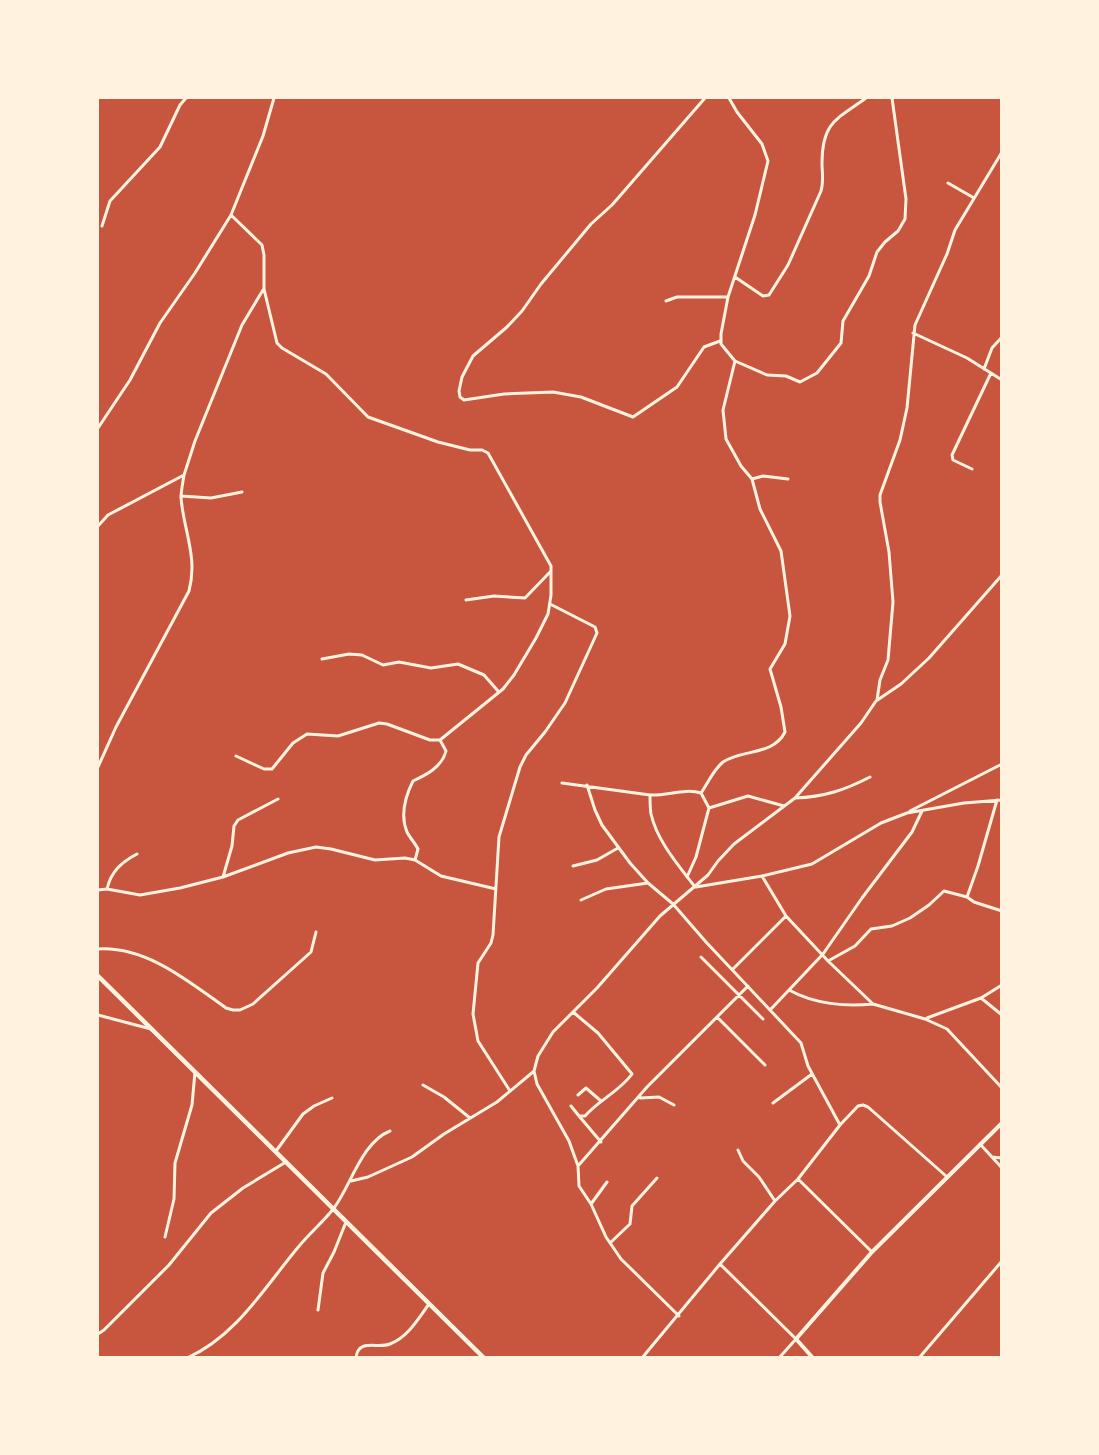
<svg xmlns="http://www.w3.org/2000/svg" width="1099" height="1455" font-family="Georgia,serif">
	<rect width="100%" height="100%" fill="#c8553d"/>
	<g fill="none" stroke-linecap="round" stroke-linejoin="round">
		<path stroke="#fff3e0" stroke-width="3" d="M 705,98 L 612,205 L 591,224 L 541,284 L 522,311 L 507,327 L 473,356 L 462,377 L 459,391 L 460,397 L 464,400 L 504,394 L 553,392 L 581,397 L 633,417 L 677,387 L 704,347 L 720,341
			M 948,183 L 974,198
			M 231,215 L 262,245 L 264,255 L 264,289 L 277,343 L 282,348 L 326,374 L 368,417 L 438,442 L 470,450 L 482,450 L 488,453 L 551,566 L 551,595 L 548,614 L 536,638 L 514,675 L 503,689 L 440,740 L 430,740 L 387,724 L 379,723 L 338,736 L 307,734 L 293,743 L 272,769 L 264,769 L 236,756
			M 102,226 L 110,201 L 160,147 L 180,105 L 186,98
			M 735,277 L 763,296 L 769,295 L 788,265 L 821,191 C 824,181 822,173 822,163 C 822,122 837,119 866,98
			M 666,301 L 677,297 L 728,297
			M 913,333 L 967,358 L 1002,380
			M 735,361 L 767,375 L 786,376 L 800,382 L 817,373 L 841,343 L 843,321 L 869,276 L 877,252 L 885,242 L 898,231 L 905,219 L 906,199 L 892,98
			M 984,369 L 992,348 L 1002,337
			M 98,428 L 130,380 L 160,323 L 195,273 L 231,215 L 263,136 L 274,98
			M 972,469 L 953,460 L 952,455 L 991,373
			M 752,479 L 763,476 L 788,479
			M 181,496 L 211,498 L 242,492
			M 98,526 L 108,515 L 184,475 L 195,441 L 242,325 L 263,290
			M 466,600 L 494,596 L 525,598 L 551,571
			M 322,659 L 349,654 L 362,655 L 383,665 L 399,662 L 431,668 L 458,664 L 484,675 L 498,691
			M 877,700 L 880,680 L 888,660 L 893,602 L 889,552 L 880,502 L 880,495 L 900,440 L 907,408 L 915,325 L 947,254 L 955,230 L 1002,152
			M 98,767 L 116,727 L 189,591 C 198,557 184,532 181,498 C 181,491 183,482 184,475
			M 562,783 L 650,795 C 667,796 685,788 701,793 L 709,808 L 696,857 L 687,877
			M 587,785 L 595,810 L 602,825 L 630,863 L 648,883 L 673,904 L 706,942 L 801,1043 L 808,1066 L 840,1125
			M 701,793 C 708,783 713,770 723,762 C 742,749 773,756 785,732 L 781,707 L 770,669 L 785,644 L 790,616 L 781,551 L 760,509 L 752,479 L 741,466 L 726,439 L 723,410 L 735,361 L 721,344 L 721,334 L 728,297 L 755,215 L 768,161 L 762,144 L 737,112 L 729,98
			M 650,795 C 650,801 650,808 651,814 C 657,841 679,866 695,887
			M 795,798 C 824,797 845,790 870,777
			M 997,800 L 978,866 L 967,897 L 974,902 L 1002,911
			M 709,808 L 748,796 L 784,806
			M 910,811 L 1002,764
			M 415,860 L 418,849 C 415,843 410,838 407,832 C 400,815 405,797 413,781 C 426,775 442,767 446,751 L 440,740
			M 573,866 L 597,860 L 618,848
			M 762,876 L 786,916 L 828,961 L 873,1004 L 925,1019 L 947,1029 L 1002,1088
			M 223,877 L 232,846 L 234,826 L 238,820 L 278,799
			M 696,887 L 762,876 L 812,864 L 881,823 L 907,813 L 964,803 L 1002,800
			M 107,889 C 111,871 122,862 137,854
			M 98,890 L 107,889 L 140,895 L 180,888 L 223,877 L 288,853 L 316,847 L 331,849 L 375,860 L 405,858 L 415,860 L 441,876 L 496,889
			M 581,900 L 606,889 L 648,883
			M 98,949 C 146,946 188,981 226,1008 L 233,1010 L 240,1010 L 253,1004 L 311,952 L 316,932
			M 701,957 L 763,1019
			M 828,961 L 855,946 L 871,929 L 892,926 L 910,918 L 929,905 L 944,891 L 967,897
			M 733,969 L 786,916
			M 981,998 L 1002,1015
			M 873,1004 C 846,1007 814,1004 789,990 L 823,954 L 862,898 L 912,832 L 922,811
			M 771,1009 L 789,990
			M 98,1015 L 151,1029
			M 717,1017 L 765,1065
			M 927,1018 L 981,998 L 1002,985
			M 423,1085 L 444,1097 L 470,1118
			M 510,1091 L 478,1041 L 473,1014 L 478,963 L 491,943 L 493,935 L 499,837 L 520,767 L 526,755 L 545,732 L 565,703 L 597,633 L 595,627 L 550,604
			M 578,1095 L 586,1088 L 601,1101
			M 640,1098 L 659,1097 L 674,1105
			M 773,1103 L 812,1074
			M 571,1106 L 579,1116 L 585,1116 C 599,1100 620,1091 632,1074 L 598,1033 L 573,1012
			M 579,1116 L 601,1142
			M 980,1144 L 1002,1168
			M 738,1150 L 743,1161 L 759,1177 L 775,1201
			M 276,1151 L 303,1114 L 314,1106 L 332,1098
			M 992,1157 L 1002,1158
			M 578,1166 L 647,1087 L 748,986
			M 798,1179 L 872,1252
			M 351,1181 L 368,1177 L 412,1157 L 444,1134 L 497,1102 L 533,1072
			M 591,1204 L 607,1182
			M 165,1237 L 174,1199 L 175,1163 L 192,1105 L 195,1072
			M 610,1243 L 630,1224 L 632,1206 L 657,1178
			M 720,1264 L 796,1339 L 779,1358
			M 318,1310 L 323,1273 L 334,1252 L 346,1222
			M 679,1316 L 621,1259 L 606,1237 L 591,1204 L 579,1186 L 578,1166 L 569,1141 L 537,1084 L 534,1071 L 538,1056 L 553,1032 L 597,988 L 660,916 L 708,875 L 718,861 L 734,844 L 795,798 L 861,723 L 876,701 L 901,684 L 929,658 L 1002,575
			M 98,1334 L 104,1330 L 169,1265 L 211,1213 L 243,1188 L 286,1162
			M 187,1358 C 237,1336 266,1285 300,1245 C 311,1232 324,1221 334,1208 C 351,1185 362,1142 390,1131
			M 356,1358 C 358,1338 377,1349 390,1344 C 408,1337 418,1319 429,1304
			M 642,1358 L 720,1264 L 775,1201 L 798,1179 L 840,1125 L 858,1106 L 863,1105 L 868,1107 L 946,1176
			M 919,1358 L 1002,1261"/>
		<path stroke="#fff3e0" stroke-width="4" d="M 813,1358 L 796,1339 L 872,1252 L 1002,1123"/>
		<path stroke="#fff3e0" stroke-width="4.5" d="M 98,976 L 484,1358"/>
	</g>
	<rect width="1099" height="1455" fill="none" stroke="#fff3e0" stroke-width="198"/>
</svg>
